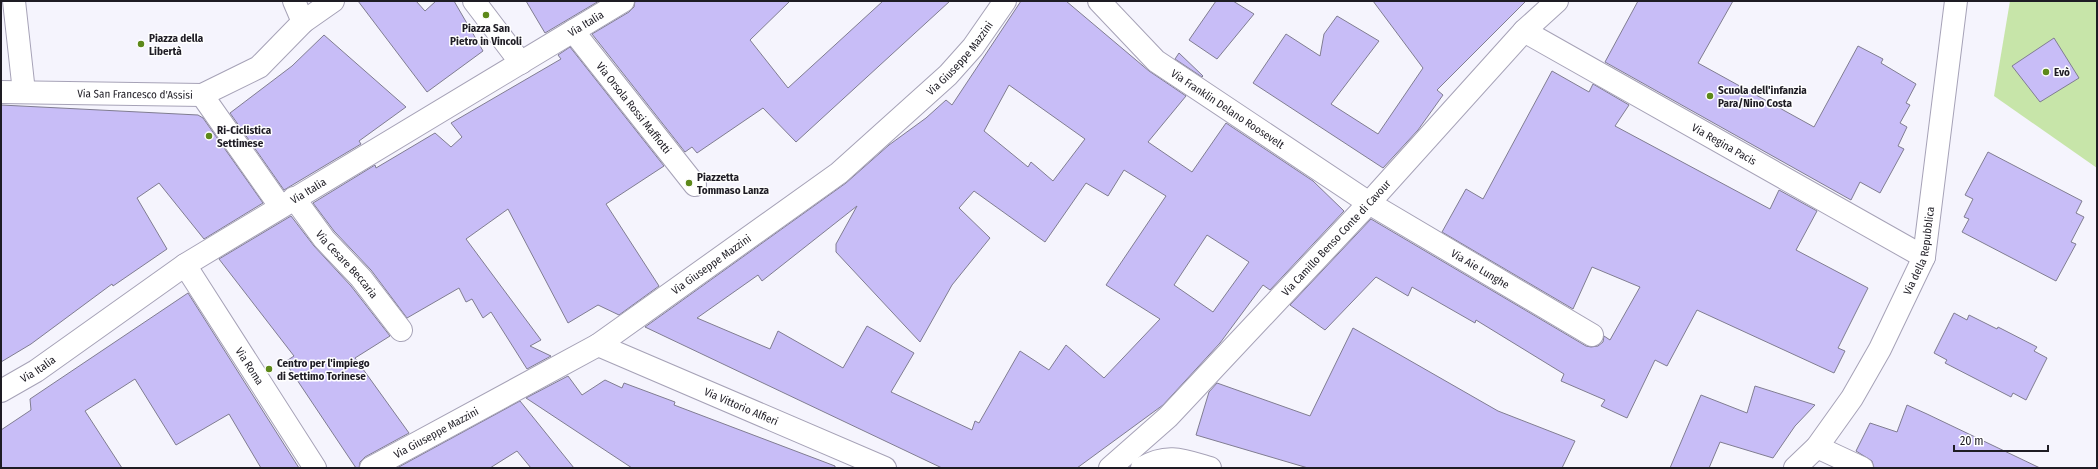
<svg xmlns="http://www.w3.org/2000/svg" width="2098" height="469" font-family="'Fira Sans Condensed',sans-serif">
	<rect width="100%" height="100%" fill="#f5f4fd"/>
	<path fill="#c7e5a9" d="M 2010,1 L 2097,1 L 2097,168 L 1994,96 Z"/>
	<path fill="#c8bdf7" stroke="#807d91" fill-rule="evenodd" d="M 358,1 L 416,1 L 425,11 L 436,1 L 454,1 L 483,51 L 427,92 Z
		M 526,1 L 599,1 L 545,33 Z
		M 635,1 L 790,1 L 750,40 L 788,88 L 883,1 L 950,1 L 796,142 L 763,108 L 697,153 L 692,147 L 685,152 L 592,34 L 629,12 L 634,7 Z
		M 1021,1 L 1066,1 L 1149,71 L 1186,96 L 1148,142 L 1192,172 L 1226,123 L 1313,181 L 1344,211 L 1270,290 L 1263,285 L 1220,343 L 1163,405 L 1077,468 L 942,468 L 645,327 L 846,183 L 889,145 L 926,118 L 946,100 L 952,105 ZM 1009,85 L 1085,139 L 1053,181 L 1031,162 L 1028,167 L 984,131 ZM 1124,170 L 1166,196 L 1106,285 L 1160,319 L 1104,378 L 1066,345 L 1049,370 L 1020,351 L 979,423 L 975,421 L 972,430 L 891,392 L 914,353 L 867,326 L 843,368 L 778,331 L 770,349 L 697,318 L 758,275 L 762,281 L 857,206 L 836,244 L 836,252 L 920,342 L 952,285 L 990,238 L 959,208 L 974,191 L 1045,242 L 1086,183 L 1108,196 ZM 1207,235 L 1249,262 L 1213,312 L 1174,285 Z
		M 1216,1 L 1233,1 L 1254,14 L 1217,59 L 1189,40 Z
		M 1373,1 L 1526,1 L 1437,90 L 1443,95 L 1418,130 L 1383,168 L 1253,83 L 1286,34 L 1320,56 L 1324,34 L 1337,16 L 1379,41 L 1331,104 L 1378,134 L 1423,68 Z
		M 1638,1 L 1733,1 L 1698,63 L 1814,127 L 1858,46 L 1883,59 L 1881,63 L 1916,84 L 1906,103 L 1910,105 L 1900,123 L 1907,127 L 1898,146 L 1904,149 L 1880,193 L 1860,182 L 1851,200 L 1605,62 Z
		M 324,35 L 406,107 L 359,141 L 361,144 L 284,190 L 230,113 L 292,66 Z
		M 2054,38 L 2079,78 L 2040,102 L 2012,66 Z
		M 570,47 L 664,166 L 606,204 L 659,286 L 619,315 L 598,305 L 568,323 L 508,209 L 466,239 L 541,340 L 530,346 L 551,356 L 527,369 L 491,312 L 483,318 L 472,299 L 466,302 L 459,288 L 407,318 L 371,270 L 334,231 L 313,203 L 375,165 L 376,168 L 435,133 L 451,147 L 462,137 L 451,123 L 561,59 L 558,55 Z
		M 1179,53 L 1203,76 L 1202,77 L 1175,59 Z
		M 1552,71 L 1589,92 L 1593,84 L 1629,105 L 1615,126 L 1770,209 L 1779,190 L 1817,211 L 1796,250 L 1868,288 L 1838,348 L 1845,351 L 1834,373 L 1697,310 L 1667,366 L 1655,360 L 1627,418 L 1601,406 L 1605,400 L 1561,381 L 1564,374 L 1476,320 L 1475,323 L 1412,287 L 1408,296 L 1376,277 L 1325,330 L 1290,305 L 1371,219 L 1586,346 L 1591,347 L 1598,346 L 1603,342 L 1604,336 L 1610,340 L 1640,287 L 1592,267 L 1573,309 L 1442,232 L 1466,189 L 1483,199 Z
		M 1,105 L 198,115 L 203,118 L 263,203 L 204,239 L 159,183 L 137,198 L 167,249 L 113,286 L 112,284 L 31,344 L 1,362 Z
		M 1988,152 L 2082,201 L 2076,213 L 2084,217 L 2071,242 L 2076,244 L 2056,281 L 1962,232 L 1969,219 L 1964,217 L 1973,199 L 1965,195 Z
		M 291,216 L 314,246 L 351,286 L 390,336 L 355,358 L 409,433 L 365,457 L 360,462 L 359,468 L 356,468 L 285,362 L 294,356 L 219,259 Z
		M 188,293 L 299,468 L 261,468 L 229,414 L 176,445 L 135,379 L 85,411 L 122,468 L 1,468 L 1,430 L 31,410 L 30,399 Z
		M 1954,313 L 1967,320 L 1969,315 L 1997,329 L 1998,327 L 2037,347 L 2034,351 L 2047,358 L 2026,400 L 2013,393 L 2011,397 L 1945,363 L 1947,360 L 1934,353 Z
		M 1353,328 L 1498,411 L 1575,441 L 1562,468 L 1308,468 L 1196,435 L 1209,392 L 1217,383 L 1310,416 Z
		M 568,376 L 582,395 L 605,380 L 622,388 L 624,383 L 675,402 L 674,405 L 835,466 L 835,468 L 632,468 L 526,398 Z
		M 1755,386 L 1815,405 L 1795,426 L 1773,458 L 1720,442 L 1709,468 L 1670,468 L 1701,395 L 1747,413 Z
		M 520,401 L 574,468 L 531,468 L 517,451 L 490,468 L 397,468 Z
		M 1907,405 L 1927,414 L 2040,468 L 1874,468 L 1872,461 L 1856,451 L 1870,423 L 1897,432 Z"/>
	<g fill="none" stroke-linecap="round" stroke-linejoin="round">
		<defs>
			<g id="street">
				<path d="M 14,1 L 24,92"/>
				<path d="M 294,1 L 303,22"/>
				<path d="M 474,1 L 521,63"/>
				<path id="s1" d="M 1099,1 L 1156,61 L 1369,203 L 1592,335"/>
				<path id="s2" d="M 573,31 L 695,185"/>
				<path id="s3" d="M 1524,31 L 1924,257"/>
				<path id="s4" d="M 1,92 L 202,95 L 259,67 L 303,22 L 333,1"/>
				<path d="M 202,95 L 280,206"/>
				<path id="s5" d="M 294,198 L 324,239 L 361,278 L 401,330"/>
				<path id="s6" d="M 185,265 L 315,468"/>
				<path id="s7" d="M 598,345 L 839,173 L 948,75 L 973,47 L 1005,1"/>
				<path id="s8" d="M 1,391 L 36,371 L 185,265 L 623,1"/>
				<path d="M 1817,447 L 1862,468"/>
			</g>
			<g id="secondary">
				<path id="s9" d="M 371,468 L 598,345 L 885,468"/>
				<path id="s10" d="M 1110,468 L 1168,417 L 1369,203 L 1524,31 L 1557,1"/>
				<path d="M 1142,468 C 1167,453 1183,460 1210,468"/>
				<path id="s11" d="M 1795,468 L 1817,447 L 1852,398 L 1880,349 L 1924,257 L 1956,1"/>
			</g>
		</defs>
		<use href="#street" stroke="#a6a2b7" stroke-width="24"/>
		<use href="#secondary" stroke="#a6a2b7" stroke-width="24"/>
		<use href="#street" stroke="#fff" stroke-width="22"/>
		<use href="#secondary" stroke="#fff" stroke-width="22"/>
	</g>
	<g fill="#5d891a" stroke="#fff" stroke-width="1.5">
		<circle cx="486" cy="15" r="4"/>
		<circle cx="141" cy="44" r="4"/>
		<circle cx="2046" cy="72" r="4"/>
		<circle cx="1710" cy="96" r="4"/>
		<circle cx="209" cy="136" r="4"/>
		<circle cx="689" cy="183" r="4"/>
		<circle cx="269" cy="369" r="4"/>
	</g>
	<g text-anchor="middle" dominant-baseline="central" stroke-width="3" stroke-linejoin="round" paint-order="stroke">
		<g font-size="11" fill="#1e1c24" stroke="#fff">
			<text stroke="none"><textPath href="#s8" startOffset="691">Via Italia</textPath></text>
			<text stroke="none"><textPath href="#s7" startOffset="463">Via Giuseppe Mazzini</textPath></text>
			<text stroke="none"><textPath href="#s4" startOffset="134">Via San Francesco d'Assisi</textPath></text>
			<text stroke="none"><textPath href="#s2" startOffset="98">Via Orsola Rossi Maffiotti</textPath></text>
			<text stroke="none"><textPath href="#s1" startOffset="169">Via Franklin Delano Roosevelt</textPath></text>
			<text stroke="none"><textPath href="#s3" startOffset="230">Via Regina Pacis</textPath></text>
			<text stroke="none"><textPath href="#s8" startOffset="367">Via Italia</textPath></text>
			<text stroke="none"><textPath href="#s10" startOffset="323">Via Camillo Benso Conte di Cavour</textPath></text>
			<text stroke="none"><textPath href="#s11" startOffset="254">Via della Repubblica</textPath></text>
			<text stroke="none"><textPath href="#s5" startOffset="85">Via Cesare Beccaria</textPath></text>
			<text stroke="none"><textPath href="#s7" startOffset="139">Via Giuseppe Mazzini</textPath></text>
			<text stroke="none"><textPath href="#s1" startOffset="468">Via Aie Lunghe</textPath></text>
			<text stroke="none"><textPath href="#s6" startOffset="120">Via Roma</textPath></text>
			<text stroke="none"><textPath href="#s8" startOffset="43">Via Italia</textPath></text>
			<text stroke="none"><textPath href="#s9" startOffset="414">Via Vittorio Alfieri</textPath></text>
			<text stroke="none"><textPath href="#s9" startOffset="74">Via Giuseppe Mazzini</textPath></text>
		</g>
		<g font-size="11" font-weight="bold" fill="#1e1c24" stroke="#fff" text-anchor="start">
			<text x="486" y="28" text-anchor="middle">Piazza San<tspan x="486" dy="13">Pietro in Vincoli</tspan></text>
			<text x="149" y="38">Piazza della<tspan x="149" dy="13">Libertà</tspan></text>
			<text x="2054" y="72">Evò</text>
			<text x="1718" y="90">Scuola dell'infanzia<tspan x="1718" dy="13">Para/Nino Costa</tspan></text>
			<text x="217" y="130">Ri-Ciclistica<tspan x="217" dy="13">Settimese</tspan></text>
			<text x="697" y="177">Piazzetta<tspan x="697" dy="13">Tommaso Lanza</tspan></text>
			<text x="277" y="363">Centro per l'impiego<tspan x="277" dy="13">di Settimo Torinese</tspan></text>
		</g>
	</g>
	<rect width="2098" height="469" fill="none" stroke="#1e1c24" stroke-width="4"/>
	<path d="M1954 445v6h94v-6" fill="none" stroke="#1e1c24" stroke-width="2"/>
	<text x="1960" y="445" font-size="12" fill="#1e1c24" stroke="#ffffff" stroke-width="3" paint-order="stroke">20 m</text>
</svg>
